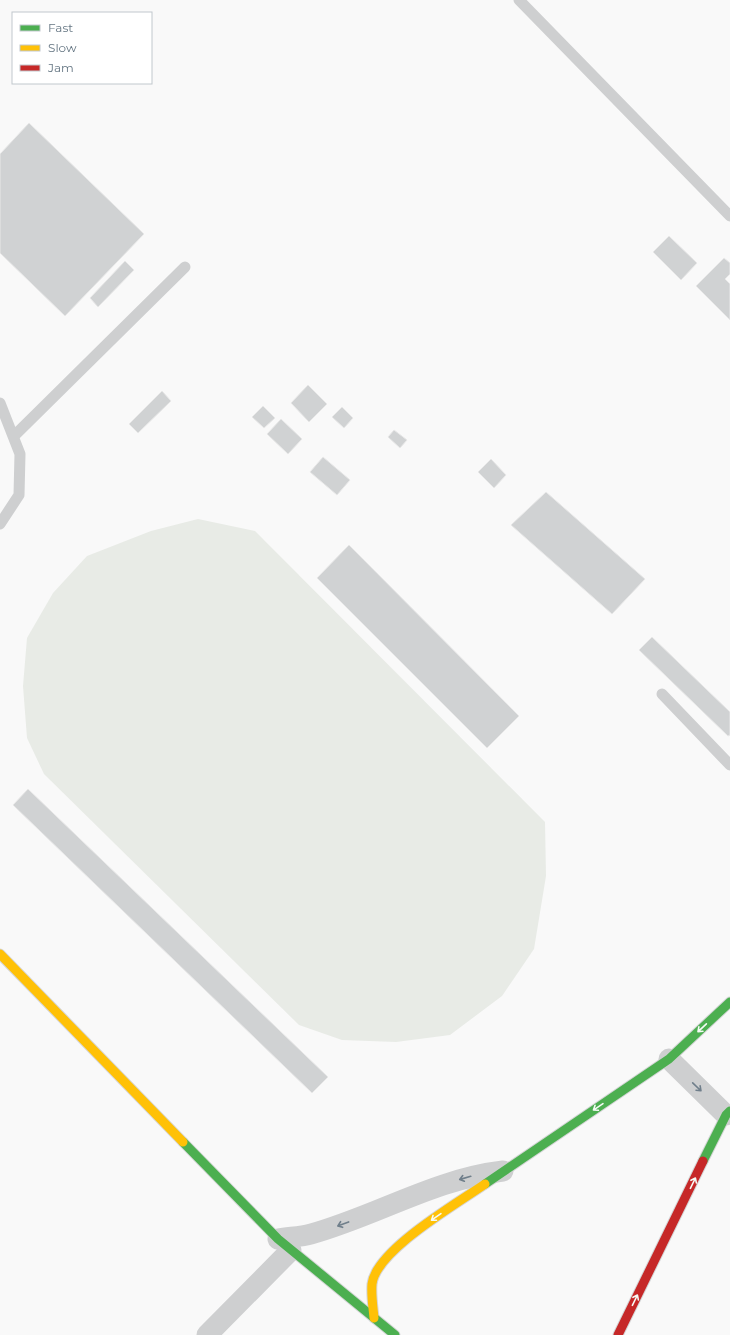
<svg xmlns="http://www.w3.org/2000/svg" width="730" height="1335" font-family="Montserrat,sans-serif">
	<rect width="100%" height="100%" fill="#f9f9f9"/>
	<path fill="#e8ebe6" d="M 198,519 L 255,531 L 545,822 L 546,876 L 534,949 L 502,996 L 450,1035 L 396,1042 L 342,1040 L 299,1025 L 44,774 L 27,738 L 23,686 L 27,638 L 53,593 L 87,556 L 151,531 Z"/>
	<path fill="#d0d2d3" stroke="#e8e8e8" d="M 29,123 L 144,234 L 65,316 L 0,253 L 0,154 Z
		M 669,236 L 697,263 L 681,280 L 653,252 Z
		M 724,258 L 730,263 L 730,274 L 725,279 L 730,284 L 730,320 L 696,286 Z
		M 125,261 L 134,270 L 98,307 L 90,298 Z
		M 308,385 L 327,404 L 309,422 L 291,403 Z
		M 162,391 L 171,401 L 138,433 L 129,424 Z
		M 263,406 L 275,418 L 264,428 L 252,417 Z
		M 342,407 L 353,418 L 344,428 L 332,417 Z
		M 281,419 L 302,439 L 288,454 L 267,434 Z
		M 394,430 L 407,440 L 400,448 L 388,437 Z
		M 323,457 L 350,480 L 337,495 L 310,472 Z
		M 491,459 L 506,475 L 494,488 L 478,472 Z
		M 546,492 L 645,579 L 612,614 L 511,525 Z
		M 349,545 L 519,716 L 487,748 L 317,578 Z
		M 652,637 L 730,712 L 730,735 L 728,736 L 639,650 Z
		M 28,789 L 328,1077 L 312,1093 L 13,805 Z"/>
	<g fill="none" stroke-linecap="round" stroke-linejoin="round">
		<defs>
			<path id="fast" d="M 183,1142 L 278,1239 L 395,1335
				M 703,1161 L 726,1115 L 730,1111
				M 485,1184 L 669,1059 L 730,1002"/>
			<path id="slow" d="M 0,954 L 183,1142
				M 374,1318 C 373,1307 371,1295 372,1284 C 376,1250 458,1203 485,1184"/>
			<path id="jam" d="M 618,1335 L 703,1161"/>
		</defs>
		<use href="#fast" stroke="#d5d6d7" stroke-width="11"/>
		<use href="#slow" stroke="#d5d6d7" stroke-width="11"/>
		<use href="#jam" stroke="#d5d6d7" stroke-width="11"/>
		<path stroke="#cecfd0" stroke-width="11" d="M 519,0 L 730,216
			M 0,403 L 20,454 L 19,495 L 0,524
			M 14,436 L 185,267
			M 662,694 L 730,765"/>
		<path stroke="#cecfd0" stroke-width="21" d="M 669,1059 L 726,1115
			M 278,1239 C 289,1237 301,1237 311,1234 C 376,1216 435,1179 503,1171
			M 207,1335 L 291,1250"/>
		<use href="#fast" stroke="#4caf50" stroke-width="9"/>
		<use href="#slow" stroke="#ffc107" stroke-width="9"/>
		<use href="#jam" stroke="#c62828" stroke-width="9"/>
	</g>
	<defs><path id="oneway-shaft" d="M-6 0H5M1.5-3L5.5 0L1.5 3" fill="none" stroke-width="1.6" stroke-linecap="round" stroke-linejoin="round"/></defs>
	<g stroke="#f6fbf6">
		<use href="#oneway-shaft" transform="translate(702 1028) rotate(137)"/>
		<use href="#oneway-shaft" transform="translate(598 1107) rotate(146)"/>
		<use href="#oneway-shaft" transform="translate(693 1183) rotate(-64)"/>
		<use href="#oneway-shaft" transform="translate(436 1217) rotate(145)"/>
		<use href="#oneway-shaft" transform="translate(635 1300) rotate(-64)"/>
	</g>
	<g stroke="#707f8b">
		<use href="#oneway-shaft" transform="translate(697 1087) rotate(44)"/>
		<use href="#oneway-shaft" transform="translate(465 1178) rotate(164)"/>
		<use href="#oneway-shaft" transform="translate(343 1224) rotate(160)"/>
	</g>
	<rect x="12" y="12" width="140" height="72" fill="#ffffff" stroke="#c1c8cd"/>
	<rect x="20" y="25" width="20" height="6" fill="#4caf50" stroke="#c1c8cd"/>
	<text x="48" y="32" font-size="12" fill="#657683">Fast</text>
	<rect x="20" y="45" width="20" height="6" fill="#ffc107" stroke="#c1c8cd"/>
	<text x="48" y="52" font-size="12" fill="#657683">Slow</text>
	<rect x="20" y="65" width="20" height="6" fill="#c62828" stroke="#c1c8cd"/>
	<text x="48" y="72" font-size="12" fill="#657683">Jam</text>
</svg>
